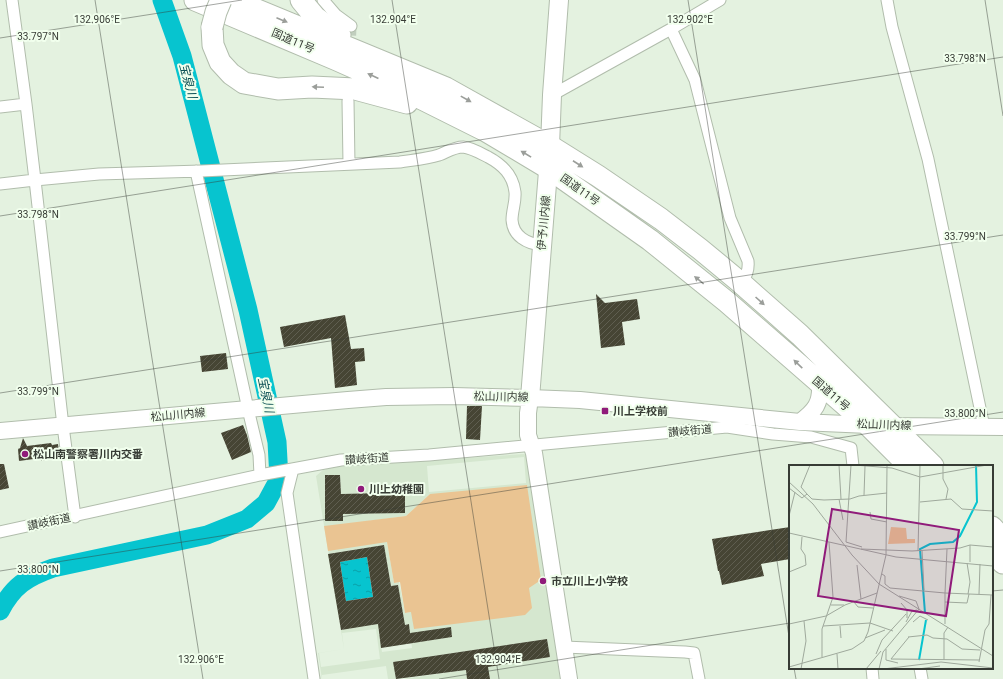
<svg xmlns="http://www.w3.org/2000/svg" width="1003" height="679" font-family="Roboto,'Noto Sans JP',sans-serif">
	<defs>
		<pattern id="water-ripples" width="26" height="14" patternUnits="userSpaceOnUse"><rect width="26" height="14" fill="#07c4cf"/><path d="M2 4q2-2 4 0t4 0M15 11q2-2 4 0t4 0" fill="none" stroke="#09a0a9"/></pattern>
		<pattern id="building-hatch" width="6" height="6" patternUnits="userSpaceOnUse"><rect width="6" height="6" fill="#464534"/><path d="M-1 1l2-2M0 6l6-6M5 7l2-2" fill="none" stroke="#5f5e50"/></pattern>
	</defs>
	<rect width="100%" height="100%" fill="#e4f2e0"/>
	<path fill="#d5e7cf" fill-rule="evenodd" d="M 524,454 L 527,455 L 532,483 L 560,679 L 490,679 L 488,667 L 550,657 L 547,639 L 394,662 L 396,679 L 388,679 L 386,666 L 322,675 L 322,679 L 318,653 L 344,649 L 316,476 L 323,470 L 333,467 ZM 524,457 L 526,483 L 429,492 L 427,466 ZM 340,475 L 341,494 L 381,493 L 381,485 L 404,485 L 405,513 L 343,514 L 326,521 L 325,476 ZM 430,494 L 411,612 L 405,613 L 399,582 L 394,583 L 387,542 L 324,527 L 406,516 ZM 384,545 L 391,586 L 398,585 L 403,616 L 396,621 L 341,630 L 328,554 ZM 409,624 L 412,648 L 382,652 L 378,629 ZM 450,627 L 452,637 L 426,641 L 425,631 ZM 376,629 L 380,659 L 321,667 L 319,653 L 344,649 L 342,633 Z
		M 466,670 L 467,679 L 403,679 Z"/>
	<path fill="#eac492" d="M 527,485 L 541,580 L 529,588 L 532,608 L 525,615 L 414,629 L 411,612 L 405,613 L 400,582 L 394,583 L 387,542 L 328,551 L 324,526 L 406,516 L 430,494 Z"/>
	<path fill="url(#water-ripples)" d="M 367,557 L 373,597 L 346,601 L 340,562 Z"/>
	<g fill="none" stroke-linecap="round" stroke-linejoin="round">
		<path stroke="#07c4cf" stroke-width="19" d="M 0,611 C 13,586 27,577 53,568 L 207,535 L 247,519 L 266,503 L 279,479 L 277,442 L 248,310 L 182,56 L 162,0"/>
	</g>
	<path fill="url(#building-hatch)" fill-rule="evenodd" d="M 596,294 L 605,303 L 637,299 L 640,319 L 622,322 L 625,345 L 601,348 Z
		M 345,315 L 351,349 L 364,348 L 365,361 L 355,362 L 357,385 L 335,388 L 331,338 L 284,347 L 280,327 Z
		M 226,353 L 228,369 L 202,372 L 200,356 Z
		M 467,406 L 482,406 L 480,440 L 466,439 Z
		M 243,425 L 247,435 L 251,452 L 232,460 L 221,433 Z
		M 23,438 L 27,446 L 51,443 L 52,445 L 58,444 L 60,458 L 41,461 L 41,458 L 19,461 L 18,449 L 20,448 Z
		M 0,464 L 4,464 L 9,488 L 0,490 Z
		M 325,475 L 340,475 L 341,494 L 381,493 L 381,485 L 405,485 L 405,513 L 343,514 L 343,521 L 325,521 Z
		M 790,527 L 790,559 L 761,564 L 764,576 L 722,585 L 719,571 L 718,571 L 712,539 Z
		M 384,545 L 391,586 L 398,585 L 405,625 L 409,624 L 410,633 L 451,627 L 452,637 L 381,648 L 378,624 L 341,630 L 328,554 ZM 367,557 L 373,597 L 346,601 L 340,562 Z
		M 547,639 L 550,657 L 488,667 L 490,679 L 467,679 L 466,670 L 396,679 L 393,662 Z"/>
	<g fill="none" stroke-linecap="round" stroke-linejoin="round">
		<path stroke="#c1cebe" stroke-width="11" stroke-dasharray="11 5.5" stroke-linecap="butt" d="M 350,52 L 351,26"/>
		<defs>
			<path id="street" d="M 12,0 L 26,104 L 35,180 L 99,174 L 201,171 L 400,162 C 413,160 426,159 439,155 C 447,152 454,147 463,147 C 472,148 480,153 488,157 C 503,165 513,175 515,192 C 516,202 512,210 512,220 C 513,236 527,244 542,245
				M 323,0 L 336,15 L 351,26
				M 887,0 L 892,27 L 928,159 L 984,427
				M 671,29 L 695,80 L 730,218 L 748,261 C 749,271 746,276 741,283
				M 552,95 L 671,29 L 720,0
				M 348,101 L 349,164
				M 0,107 L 26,104
				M 196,171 L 248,409 L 259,455 L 260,475
				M 0,184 L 35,180 L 63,426 L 75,517
				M 727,427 L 773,434 L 811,437 L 851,448 L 853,466
				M 293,469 L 287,493 L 314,679
				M 0,532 L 260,475 L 341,460 L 429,455 L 727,427 L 727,415
				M 564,647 L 685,652 L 694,653 L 699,679
				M 872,668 L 873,679
				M 920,668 L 922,679"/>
			<path id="secondary" d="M 530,398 L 528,413 L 528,435 L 534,453 L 569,679
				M 800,422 C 815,411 821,403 820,385
				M 0,431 L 348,400 L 386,397 L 454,396 L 530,398 L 580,400 L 800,422 L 892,426 L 1003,427"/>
			<path id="primary" d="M 530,398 L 550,146 L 552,95 L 559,0"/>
			<path id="highway" d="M 195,0 L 337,60 L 404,90 L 486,131 L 548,168 L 650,240 L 727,302 L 867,424 L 909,466
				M 233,0 L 446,88 L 550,146 L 598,176 L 661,219 L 700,249 L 741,283 L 800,335 L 933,466
				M 301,0 L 315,17 L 340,35
				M 212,27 L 213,45 L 220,62 L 231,74 L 244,83 L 278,89 L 312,87 L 355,89 L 407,103
				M 992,527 L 1003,539
				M 992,552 L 1003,563"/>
		</defs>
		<use href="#street" stroke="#b1bdac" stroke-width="13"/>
		<use href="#secondary" stroke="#b1bdac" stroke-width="18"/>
		<use href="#primary" stroke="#b1bdac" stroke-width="20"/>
		<use href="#highway" stroke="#b1bdac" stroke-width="23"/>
		<use href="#street" stroke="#fff" stroke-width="11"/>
		<use href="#secondary" stroke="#fff" stroke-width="16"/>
		<use href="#primary" stroke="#fff" stroke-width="18"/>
		<use href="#highway" stroke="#fff" stroke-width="21"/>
		<defs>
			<path id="highway-bridge" d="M 212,27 L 216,12 L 221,0"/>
		</defs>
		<use href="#highway-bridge" stroke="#b1bdac" stroke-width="23" stroke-linecap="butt"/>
		<use href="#highway-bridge" stroke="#fff" stroke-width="21"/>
	</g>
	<defs><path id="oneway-solid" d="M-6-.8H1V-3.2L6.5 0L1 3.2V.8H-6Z"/></defs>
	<g fill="#9b9e9a">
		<use href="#oneway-solid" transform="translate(282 20) rotate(23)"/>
		<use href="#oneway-solid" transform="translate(373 76) rotate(-155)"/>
		<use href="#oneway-solid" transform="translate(318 87) rotate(-177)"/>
		<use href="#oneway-solid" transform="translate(466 99) rotate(29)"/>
		<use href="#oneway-solid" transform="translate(526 154) rotate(-149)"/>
		<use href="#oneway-solid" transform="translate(578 164) rotate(33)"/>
		<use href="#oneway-solid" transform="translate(699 280) rotate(-141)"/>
		<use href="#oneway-solid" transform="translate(760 301) rotate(42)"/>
		<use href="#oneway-solid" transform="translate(798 364) rotate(-136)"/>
	</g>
	<path fill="none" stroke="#373c35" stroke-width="1" stroke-opacity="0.45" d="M 95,0 L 203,679M 392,0 L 499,679M 688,0 L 790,643M 985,0 L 1003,116M 0,38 L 242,0M 0,216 L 1003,57M 0,393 L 1003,235M 0,571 L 1003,412M 992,591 L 1003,590M 794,668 L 796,679M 439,679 L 790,623"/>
	<g fill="#901b7a" stroke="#f1ffed" stroke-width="1.5">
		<rect x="601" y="407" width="8" height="8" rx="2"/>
		<circle cx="25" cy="454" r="4"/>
		<circle cx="361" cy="489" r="4"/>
		<circle cx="543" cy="581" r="4"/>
	</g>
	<g text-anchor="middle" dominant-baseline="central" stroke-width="4" stroke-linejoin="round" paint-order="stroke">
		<g font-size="11" fill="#373c35" stroke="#f1ffed">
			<text transform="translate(293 41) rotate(23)">国道11号</text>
			<text transform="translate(580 190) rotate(35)">国道11号</text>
			<text transform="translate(544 223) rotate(-85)">伊予川内線</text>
			<text transform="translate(831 394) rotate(41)">国道11号</text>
			<text transform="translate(501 397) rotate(1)">松山川内線</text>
			<text transform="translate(178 415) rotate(-5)">松山川内線</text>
			<text transform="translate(884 425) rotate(2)">松山川内線</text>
			<text transform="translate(690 431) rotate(-5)">讃岐街道</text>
			<text transform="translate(367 459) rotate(-4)">讃岐街道</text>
			<text transform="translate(49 522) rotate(-12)">讃岐街道</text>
		</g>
		<g font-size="11" font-weight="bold" fill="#373c35" stroke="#f1ffed" text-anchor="start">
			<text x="613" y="411">川上学校前</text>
			<text x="33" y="454">松山南警察署川内交番</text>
			<text x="369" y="489">川上幼稚園</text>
			<text x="551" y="581">市立川上小学校</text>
		</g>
		<g font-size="12" font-style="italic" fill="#0f5256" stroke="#f1ffed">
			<text transform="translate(188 81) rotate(75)">宝泉川</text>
			<text transform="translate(266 395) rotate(78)">宝泉川</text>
		</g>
	</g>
	<g transform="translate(789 465)">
		<rect width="204" height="204" fill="#e4f2e0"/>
		<path d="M 102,62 L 117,63 L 118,74 L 126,74 L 126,78 L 99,79 Z" fill="#eac492"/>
		<path fill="none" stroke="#07c4cf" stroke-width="2" d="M 136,148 L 131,84 L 141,79 L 164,77 L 171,71 L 188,37 L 187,0M 130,195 L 137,155"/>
		<path fill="none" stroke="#9fa99c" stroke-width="1" d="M 50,0 L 52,34M 62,0 L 57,77 L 73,82M 65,0 L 103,3 L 131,12 L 198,0M 154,0 L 154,14 L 159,24 L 157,34M 0,17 L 24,39 L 63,90 L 90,119 L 204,191M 0,23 L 13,33 L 18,29 L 23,34 L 35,35 L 61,34 L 70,31 L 98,28M 18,29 L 12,22 L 21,0M 75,30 L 76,1M 50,34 L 54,55M 131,37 L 162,34 L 173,44 L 204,46M 81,47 L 82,54 L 98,57M 0,51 L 6,27M 0,68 L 107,92 L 204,101M 72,84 L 123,86 L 171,83 L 181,80 L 204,82M 158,84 L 156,128 L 204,130M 133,85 L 135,125M 129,86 L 131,0M 97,90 L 98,1M 181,97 L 181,80M 178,98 L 181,117 L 179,129M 68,100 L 72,134M 0,107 L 17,100 L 16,90 L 12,84 L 13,72M 93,109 L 96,111 L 96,119 L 101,123 L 156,128 L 156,159M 190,129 L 191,99M 65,137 L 69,142 L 84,143M 156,137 L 178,138 L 180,129M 112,138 L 118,145 L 118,153M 42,140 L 55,140M 117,157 L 123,146 L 128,145M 124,157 L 131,151 L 139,155M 0,159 L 37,151 L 56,140 L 88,128M 34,161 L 81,158 L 104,166M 51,161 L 52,173M 119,172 L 138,170 L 144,173 L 158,174 L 173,184 L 191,185M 120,172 L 102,194 L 190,195M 76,173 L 96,165M 97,184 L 97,195 L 109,198M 48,189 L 49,204M 87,189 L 93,175 L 117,149M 33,192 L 33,164 L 44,132 L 40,77M 155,195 L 155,168 L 159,162M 190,197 L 196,165 L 200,159 L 202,130M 0,202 L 63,184 L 75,176 L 79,167 L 97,90M 12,204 L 17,176 L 15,156M 77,204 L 92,186M 90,204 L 94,187 L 130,144 L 127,136 L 110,131M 94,204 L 152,197 L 204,203M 129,204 L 151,201M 151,204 L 171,204"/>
		<path fill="#901b7a" fill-opacity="0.15" stroke="#901b7a" stroke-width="2" d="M 43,44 L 170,65 L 157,151 L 29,131 Z"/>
		<rect width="204" height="204" fill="none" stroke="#373c35" stroke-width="2"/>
	</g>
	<g font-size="10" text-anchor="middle" fill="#373c35" stroke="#f1ffed" stroke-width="4" stroke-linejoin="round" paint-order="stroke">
		<text x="97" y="23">132.906°E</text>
		<text x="393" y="23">132.904°E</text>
		<text x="690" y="23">132.902°E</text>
		<text x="38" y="40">33.797°N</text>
		<text x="965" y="62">33.798°N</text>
		<text x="38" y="218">33.798°N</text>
		<text x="965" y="240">33.799°N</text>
		<text x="38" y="395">33.799°N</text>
		<text x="965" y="417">33.800°N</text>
		<text x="38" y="573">33.800°N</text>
		<text x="201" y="663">132.906°E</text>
		<text x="498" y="663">132.904°E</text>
	</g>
</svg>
